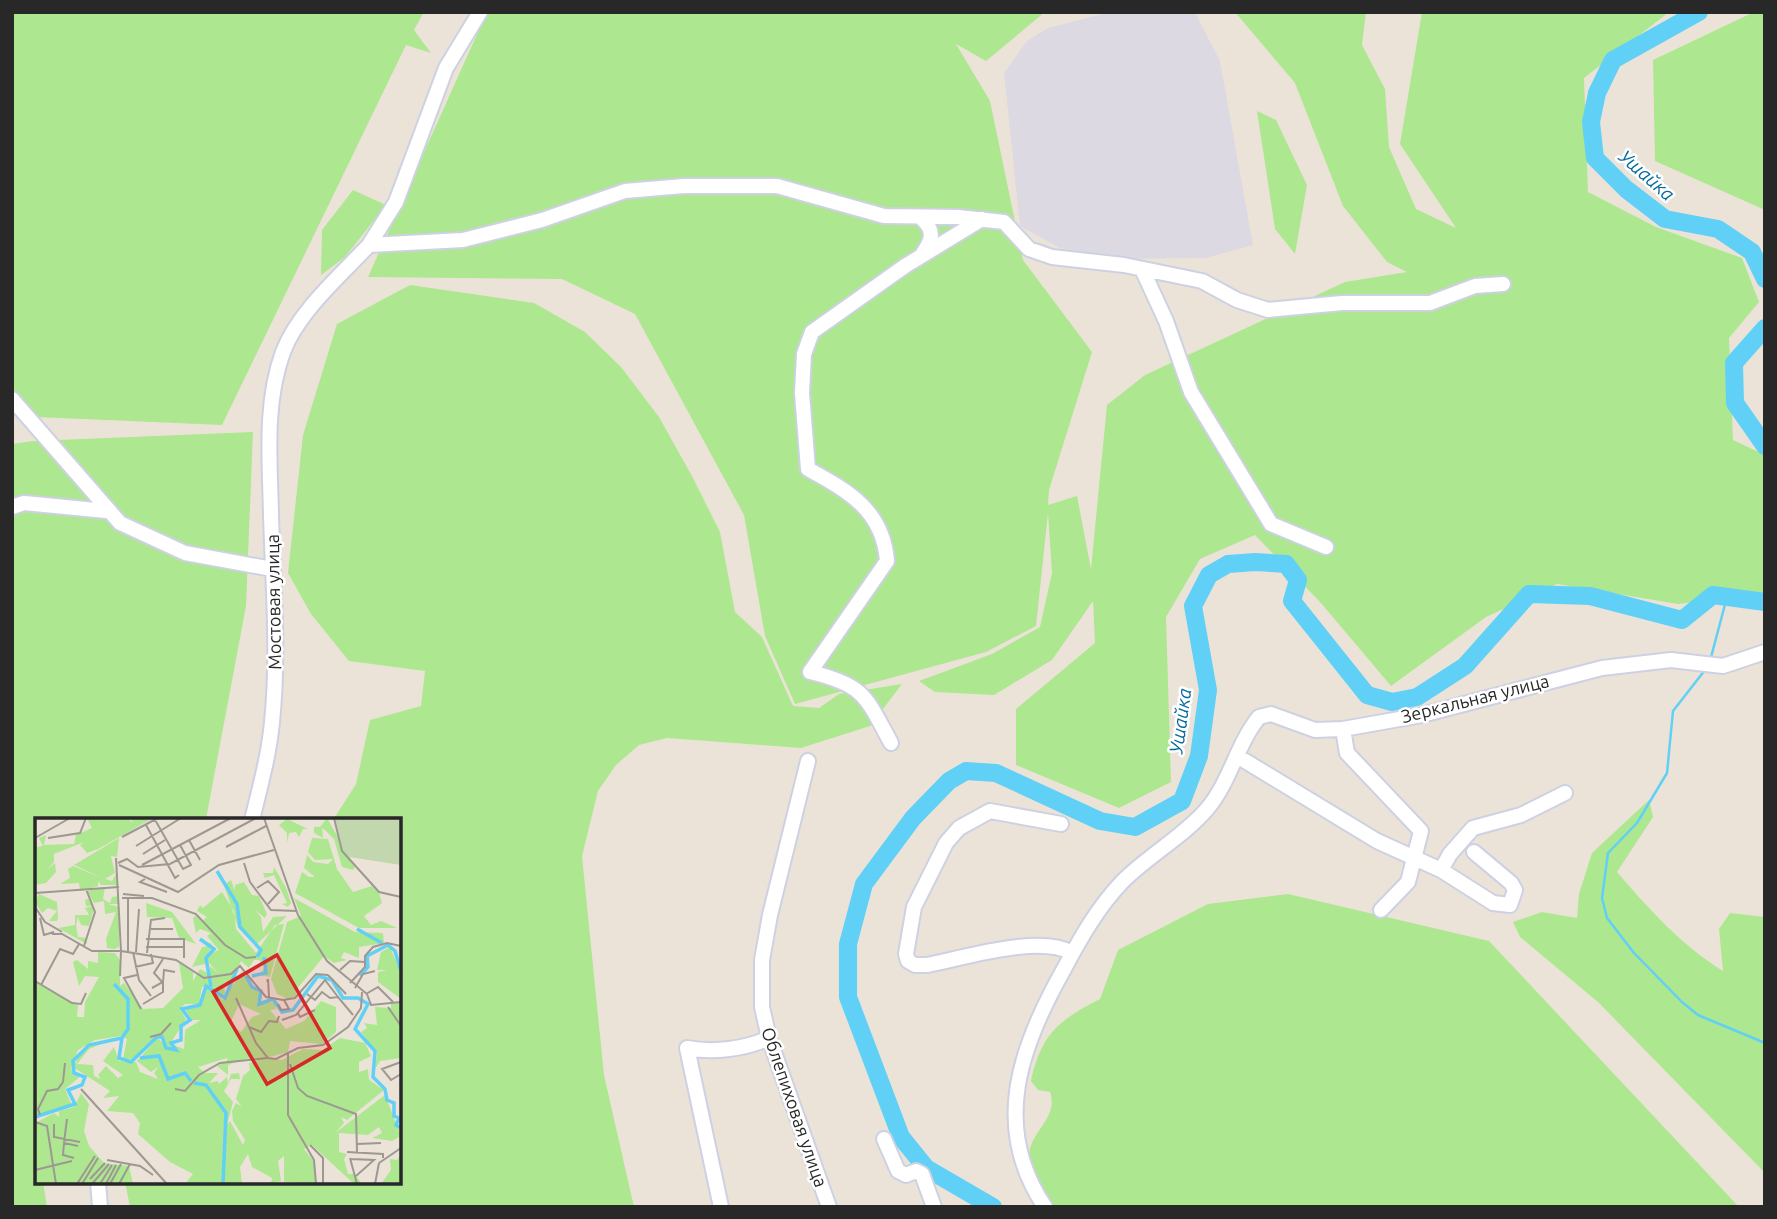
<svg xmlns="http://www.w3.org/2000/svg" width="1777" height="1219" font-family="Ubuntu,sans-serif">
	<rect width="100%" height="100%" fill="#ece3d8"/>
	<path fill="#dcd9e3" d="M 1110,12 L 1195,12 L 1220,61 L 1253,245 L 1206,258 L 1126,259 L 1060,248 L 1020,226 L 1004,73 L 1027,41 L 1048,28 Z"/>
	<path fill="#ade78f" d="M 12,12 L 424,12 L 414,30 L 431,53 L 406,45 L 222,425 L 12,416 Z
		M 487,12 L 1045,12 L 986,61 L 956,44 L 990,101 L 1023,260 L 1092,352 L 1049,490 L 1048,505 L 1077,496 L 1091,569 L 1107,405 L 1145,375 L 1345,282 L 1407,272 L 1387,262 L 1343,206 L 1295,83 L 1235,12 L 1366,12 L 1362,45 L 1385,89 L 1389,147 L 1416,209 L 1456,228 L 1400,144 L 1422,12 L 1669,12 L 1584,78 L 1588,192 L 1656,227 L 1742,258 L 1759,302 L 1729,338 L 1733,440 L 1765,455 L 1765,593 L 1678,604 L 1557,584 L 1486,617 L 1391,686 L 1321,603 L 1255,535 L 1200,559 L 1166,617 L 1171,782 L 1119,808 L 1016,765 L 1016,709 L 1095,643 L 1093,601 L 1052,660 L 994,695 L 935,692 L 919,681 L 992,654 L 1040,627 L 1052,573 L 1048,513 L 1036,626 L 986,652 L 795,704 L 765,636 L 744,515 L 635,314 L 562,279 L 368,277 Z
		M 1754,12 L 1765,12 L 1765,210 L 1655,161 L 1653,60 Z
		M 1257,111 L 1276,120 L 1307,185 L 1295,254 L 1275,229 Z
		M 353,190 L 386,205 L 345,257 L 321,275 L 322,230 Z
		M 410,285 L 534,303 L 585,332 L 621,367 L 659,417 L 693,478 L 720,532 L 735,612 L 762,637 L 793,706 L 819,708 L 839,694 L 902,684 L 870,726 L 801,748 L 667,738 L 639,745 L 616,765 L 598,791 L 582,856 L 604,1075 L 634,1207 L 130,1207 L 125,1182 L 399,1182 L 399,820 L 333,820 L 356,784 L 370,720 L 421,706 L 425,671 L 349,661 L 311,614 L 288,573 L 303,435 L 337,324 Z
		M 253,432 L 246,606 L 206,819 L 37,820 L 37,1077 L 33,1088 L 37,1182 L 43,1182 L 47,1207 L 12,1207 L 12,444 L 33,441 Z
		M 1649,800 L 1653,817 L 1617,872 C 1649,909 1681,945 1723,971 L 1719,929 L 1730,913 L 1765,917 L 1765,1173 L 1598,1002 L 1520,937 L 1513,922 L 1542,912 L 1577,918 L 1579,894 L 1592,853 Z
		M 1288,894 L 1489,941 L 1739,1207 L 1053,1205 C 1046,1194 1033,1179 1030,1167 C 1022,1133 1060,1122 1050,1092 L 1038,1090 L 1031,1081 C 1041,1034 1059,1020 1100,999 L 1118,950 L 1208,904 Z"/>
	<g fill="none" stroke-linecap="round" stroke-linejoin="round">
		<path stroke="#61d0f7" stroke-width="2.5" d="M 1710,661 L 1727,597
			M 1705,670 L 1673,711 L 1667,773 L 1637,823 L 1608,853 L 1602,898 L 1607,918 L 1634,953 L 1682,1002 L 1698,1015 L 1765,1043"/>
		<path stroke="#61d0f7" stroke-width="18" d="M 1699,12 L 1613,60 L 1597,93 L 1591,122 L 1595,158 L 1626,189 L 1665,219 L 1718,229 L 1752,252 L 1765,279
			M 1765,328 L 1734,363 L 1735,403 L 1765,446
			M 993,1207 L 926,1168 L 901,1137 L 848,997 L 848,944 L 864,884 L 913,818 L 949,781 L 966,771 L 996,773 L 1100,821 L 1135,827 L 1182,801 L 1199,756 L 1208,690 L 1193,606 L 1209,575 L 1228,564 L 1255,562 L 1286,564 L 1298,580 L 1292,601 L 1367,695 L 1392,702 L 1417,697 L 1465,666 L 1529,594 L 1590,596 L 1682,620 L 1713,595 L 1765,602"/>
		<defs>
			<path id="minor" d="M 921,218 C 936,231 932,240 922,255
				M 369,245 L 396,202 L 446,68 L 480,12
				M 1142,269 L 1166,321 L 1191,392 L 1271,524 L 1326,547
				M 12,399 L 120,523 L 185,553 L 272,569
				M 12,507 L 24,503 L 106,511
				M 1343,729 L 1347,753 L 1421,831 L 1408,882 L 1381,910
				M 891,743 C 866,697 865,685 810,672 L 887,561 C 883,510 848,491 808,469 L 802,393 L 804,354 L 812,332 L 905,266 L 982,219
				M 1237,756 L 1377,841 L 1441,870 L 1493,903 L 1510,905 L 1515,890 L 1511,883 L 1474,852
				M 808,761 L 770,915 L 762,960 L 762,1007 L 769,1038 L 829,1207
				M 252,820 C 260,787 269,755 272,722 C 279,654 273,583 271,515 C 270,461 264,404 283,352 C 298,312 340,276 369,245 L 463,240 L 542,220 L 625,191 L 684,186 L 777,186 L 884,216 L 958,217 L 1004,222 L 1029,249 L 1052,257 L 1124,265 L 1202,281 L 1237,300 L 1268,310 L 1342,303 L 1430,303 L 1475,286 L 1503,284
				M 1061,824 L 990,811 L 959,828 L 946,843 L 914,907 L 906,954 L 908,961 L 915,965 L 927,965 C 964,958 1040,934 1072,953
				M 1441,870 L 1450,854 L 1473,828 L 1521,815 L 1565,793
				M 884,1139 L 898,1171 L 906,1175 L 916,1171 L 922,1174 L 934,1207
				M 98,1182 L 100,1207
				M 721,1207 L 687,1048 C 714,1053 745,1049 769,1038
				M 1045,1207 C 990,1126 1021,1045 1064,969 C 1081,937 1098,907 1123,881 C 1149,855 1184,836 1207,809 C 1230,782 1237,744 1259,717 L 1271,714 L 1315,730 L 1343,729 L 1422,715 L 1602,668 L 1671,660 L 1723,666 L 1765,652"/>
		</defs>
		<use href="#minor" stroke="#cdd1e2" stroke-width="18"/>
		<use href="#minor" stroke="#fff" stroke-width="14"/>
	</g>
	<g text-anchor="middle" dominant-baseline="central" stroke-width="5" stroke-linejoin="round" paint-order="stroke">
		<g font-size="18" fill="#282828" stroke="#fff">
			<text transform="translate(273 602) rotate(-91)">Мостовая улица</text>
			<text transform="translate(1475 698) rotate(-14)">Зеркальная улица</text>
			<text transform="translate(795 1107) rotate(71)">Облепиховая улица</text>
		</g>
		<g font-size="19" font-style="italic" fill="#036ba0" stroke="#fff">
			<text transform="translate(1647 175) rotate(41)">Ушайка</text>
			<text transform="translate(1180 721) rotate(-82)">Ушайка</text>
		</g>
	</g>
	<g transform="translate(35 818)">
		<rect width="366" height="366" fill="#ece3d8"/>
		<path d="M 52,0 L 93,0 L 98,5 L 96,0 L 118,0 L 63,31 L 52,35 L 45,27 L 49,24 L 19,36 L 19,44 L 12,52 L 20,45 L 21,54 L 11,65 L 0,67 L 0,20 L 2,29 L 8,28 L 4,20 L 11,17 L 9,27 L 39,26 L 41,17 L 57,10 ZM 292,0 L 320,49 L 318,52 L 307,49 L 299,21 L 291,13 L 287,10 L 288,20 L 279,15 L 279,9 L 285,9 ZM 252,1 L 273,11 L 268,11 L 264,19 L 261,14 L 254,15 L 252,25 L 252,15 L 244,7 ZM 84,20 L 82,39 L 76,38 L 80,55 L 70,61 L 77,63 L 81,56 L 83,67 L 66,67 L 63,63 L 63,68 L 45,73 L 44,65 L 25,66 L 35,60 L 33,51 L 38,48 L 69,61 L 39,47 ZM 277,20 L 293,21 L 302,51 L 318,74 L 337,68 L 344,75 L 347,85 L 329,98 L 336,107 L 346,103 L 362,110 L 324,110 L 260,75 L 267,54 L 274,59 L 280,59 L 269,50 L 272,37 L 278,44 L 293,46 L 298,41 L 280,42 L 273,34 ZM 239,49 L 251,70 L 256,85 L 253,89 L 247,86 L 252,85 L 239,57 L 230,60 L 228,55 L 238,55 ZM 196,62 L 200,73 L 200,67 L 209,64 L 217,77 L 224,78 L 232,96 L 230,100 L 220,92 L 226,99 L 228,114 L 238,99 L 252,98 L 222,126 L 203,109 L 189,67 ZM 70,69 L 68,81 L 75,85 L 77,79 L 83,78 L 84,86 L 73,86 L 84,89 L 84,129 L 79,131 L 72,130 L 71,121 L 81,94 L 70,96 L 69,83 L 59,85 L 52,73 ZM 187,74 L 199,93 L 201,111 L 221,135 L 240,107 L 249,106 L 235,159 L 224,157 L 230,149 L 224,142 L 219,142 L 214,150 L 206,143 L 197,163 L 189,165 L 190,176 L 185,179 L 175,168 L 167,169 L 164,186 L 150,186 L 145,191 L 151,201 L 135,226 L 149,231 L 150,212 L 166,202 L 157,202 L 151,193 L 153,189 L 166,188 L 169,171 L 174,169 L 188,182 L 207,153 L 215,168 L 226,173 L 222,185 L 240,184 L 241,191 L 235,192 L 251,211 L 269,203 L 286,183 L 301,189 L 301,214 L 287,226 L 255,223 L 253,234 L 231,240 L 247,242 L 268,231 L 287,232 L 305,220 L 330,225 L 336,238 L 324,244 L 324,254 L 333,251 L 334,262 L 349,272 L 312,302 L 306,299 L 309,305 L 300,315 L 350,277 L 366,318 L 357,323 L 337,320 L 347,315 L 344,309 L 333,317 L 304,315 L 304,334 L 312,336 L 309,341 L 313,356 L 320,356 L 326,365 L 319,366 L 277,327 L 269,331 L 280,345 L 281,366 L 249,364 L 249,338 L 243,343 L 246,363 L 236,366 L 237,360 L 217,349 L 213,336 L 205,349 L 207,366 L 150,366 L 158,356 L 135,344 L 103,316 L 105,305 L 98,295 L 72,293 L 84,278 L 68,280 L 75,273 L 38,249 L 48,232 L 56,228 L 71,224 L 54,231 L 42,246 L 58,247 L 59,258 L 66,261 L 63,257 L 71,248 L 83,260 L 88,257 L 68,243 L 79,229 L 84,243 L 101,244 L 105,254 L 123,261 L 119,255 L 123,249 L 116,254 L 102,243 L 123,220 L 131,229 L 126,216 L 99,242 L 88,241 L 92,221 L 86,218 L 60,222 L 43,232 L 36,251 L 46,258 L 30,271 L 37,288 L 0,298 L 0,164 L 43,187 L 42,199 L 49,199 L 50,184 L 64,159 L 50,158 L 44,168 L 38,144 L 42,142 L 53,151 L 53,143 L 63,145 L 63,134 L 80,135 L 85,142 L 85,168 L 89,165 L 108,191 L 128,190 L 148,170 L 144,145 L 158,154 L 158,163 L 165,151 L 174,156 L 175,148 L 184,156 L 174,145 L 157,149 L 167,129 L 173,128 L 170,123 L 177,126 L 173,136 L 184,132 L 172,118 L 176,115 L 165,111 L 161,115 L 158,100 L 161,97 L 167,103 L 172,99 L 162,93 L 165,87 L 168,90 ZM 204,186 L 226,196 L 217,199 L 206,214 L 195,206 ZM 192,240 L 192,243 L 182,248 L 193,257 L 193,247 L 211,241 L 231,240 L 214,245 L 215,252 L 208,258 L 201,281 L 207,289 L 201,285 L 197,293 L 198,303 L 210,322 L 208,327 L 195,303 L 192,307 L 198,284 L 189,273 L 196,261 L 205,261 L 204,255 L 196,256 L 193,266 L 192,259 L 184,266 L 183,263 L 174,265 L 183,255 L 169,255 L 176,248 L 169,254 L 163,249 ZM 4,76 L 22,84 L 23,100 L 22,103 L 14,103 L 22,93 L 13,90 L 7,95 L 0,84 ZM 55,80 L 59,90 L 54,108 L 46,107 L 43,99 L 41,107 L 43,119 L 52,120 L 52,126 L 23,110 L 40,107 L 40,97 L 54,97 L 50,90 L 57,88 L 51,88 L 50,82 ZM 259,80 L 320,114 L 348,115 L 349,125 L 324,129 L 324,140 L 309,134 L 306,140 L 312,142 L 299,145 L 289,138 L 262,171 L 261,178 L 253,181 L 242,176 L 236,161 L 252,104 L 266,98 ZM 111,85 L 137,94 L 161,126 L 144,120 L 137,100 L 112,99 ZM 355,129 L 366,155 L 366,181 L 343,164 L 343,154 L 352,152 L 342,152 L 346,134 ZM 356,185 L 366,185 L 366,240 L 345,243 L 340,251 L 342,235 L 326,214 L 332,210 L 329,205 L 342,207 L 340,189 L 356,190 ZM 46,275 L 54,286 L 49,313 L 54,328 L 69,345 L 94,348 L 98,366 L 0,366 L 0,305 L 19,295 L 24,299 L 24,293 L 39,289 ZM 366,336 L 366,366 L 346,366 L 356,352 L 355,341 L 362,342 Z" fill="#ade78f" fill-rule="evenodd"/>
		<path d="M 300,0 L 366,0 L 366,47 L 314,39 L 307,30 Z" fill="#c2d7ad"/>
		<path fill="none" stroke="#61d0f7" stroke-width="3.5" d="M 182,53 L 202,86 L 205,109 L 226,132 L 222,139M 322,111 L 347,125M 165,121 L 179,131 L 171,140 L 176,169M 211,158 L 217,169 L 226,173 L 224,186 L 238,181 L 247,194 L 258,192 L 283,158 L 297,162 L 308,180 L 323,180 L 333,186 L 320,211 L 340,233 L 338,259 L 350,271 L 352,282 L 359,285 L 359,298 L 364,300 L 361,307 L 366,310M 217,158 L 231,155 L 229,139M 325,158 L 333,149 L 332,138 L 353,127 L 360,133 L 366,153M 79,166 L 93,181 L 93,211 L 87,220M 105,240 L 124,238 L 133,261 L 150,255 L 156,263M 159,265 L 171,267 L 191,295 L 188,366M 0,299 L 40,286 L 33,272 L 47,267 L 50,259 L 39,255 L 38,243 L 54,227 L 87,220 L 84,240 L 96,244 L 122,219 L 127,219 L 131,230 L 141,232 L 136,225 L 146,222 L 146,208 L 155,202 L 147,191 L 165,187 L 171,168 L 190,180 L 202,151"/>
		<path fill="none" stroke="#9e9892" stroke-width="2" d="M 119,0 L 148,51 L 156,47 L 145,27M 229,0 L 263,97 L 292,143 L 332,176 L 336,187 L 366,184M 299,0 L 307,33 L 344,74 L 366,79M 111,7 L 140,60 L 144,57M 87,19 L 123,0M 0,20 L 35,0M 13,20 L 45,15 L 51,0M 154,22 L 165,42M 101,28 L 146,0M 191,29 L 231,8M 108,36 L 130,22M 83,45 L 92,41 L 103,49 L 135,46 L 221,0M 209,45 L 215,64 L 236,92 L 262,93M 84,47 L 143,74 L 184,47 L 239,32M 107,47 L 196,0M 110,61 L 105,64 L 132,74M 222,70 L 233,63 L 244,74 L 233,86M 0,75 L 84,69M 88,76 L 109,78M 87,80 L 117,80 L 161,96 L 190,127 L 211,140 L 221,139M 0,89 L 10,104 L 27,114M 5,100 L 9,117 L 19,114M 116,111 L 138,111M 17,116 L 27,116 L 57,133 L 86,133 L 81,40M 111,121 L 149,121 L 149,140M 49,128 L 60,94 L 51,71M 111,129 L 149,129M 93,134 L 93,80M 98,134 L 104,162 L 116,178M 101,134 L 104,91M 112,135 L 116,102 L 130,100M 100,149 L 118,145 L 116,136M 305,152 L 315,143 L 330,144M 102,157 L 89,160 L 106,191M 293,157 L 311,176M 85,158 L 86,133 L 141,142 L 169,160 L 196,156 L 205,148 L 231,179 L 248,182 L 260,180 L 281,156 L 293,157M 0,163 L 37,185 L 46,186 L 51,175M 232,164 L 233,161 L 234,179M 315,165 L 330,149 L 330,138 L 338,129 L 352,125 L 366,128M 6,167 L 25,131 L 38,136 L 44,126M 117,170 L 128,164 L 129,152 L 140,154M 320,170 L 328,156 L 340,153M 272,176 L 280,182 L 287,174 L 295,180 L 303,179 L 318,197M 331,176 L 343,169 L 358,184M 201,180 L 221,225 L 233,240 L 241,241 L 263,230 L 288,227 L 313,209 L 326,190 L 327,174M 108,186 L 128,174 L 128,165 L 119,155 L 128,141M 243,186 L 246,192 L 254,191 L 249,182M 353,189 L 366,208M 263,195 L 265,199 L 280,192M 247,202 L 261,197 L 290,162 L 303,179M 214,209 L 226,214 L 234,203 L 242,204 L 244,198M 115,219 L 126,216 L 136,205M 253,235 L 253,297 L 279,342 L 281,366M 366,244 L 347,251 L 356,262 L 366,256M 255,246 L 263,270 L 272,278 L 321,296 L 322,334M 46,271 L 132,366M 140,271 L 150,273 L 164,257 L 185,245 L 232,240M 5,297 L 3,291 L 12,273 L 23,271 L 28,264 L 30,245M 32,301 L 29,325 L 43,328M 0,304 L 12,308 L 21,366M 19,306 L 19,319 L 45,324M 29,325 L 28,337 L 39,340M 322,326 L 346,325M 275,327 L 288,340 L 288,366M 312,334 L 348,336 L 348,340M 315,340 L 322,366M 315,341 L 339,342 L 321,358M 72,342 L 105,348 L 118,357M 344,345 L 366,330M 0,352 L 37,343M 55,361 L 70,345M 42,366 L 60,338M 47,366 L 63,340M 57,366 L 74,346M 65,366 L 77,347M 71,366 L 81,347M 75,366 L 86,346M 84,366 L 95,346M 340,366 L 344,345"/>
		<path fill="#d62828" fill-opacity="0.15" stroke="#d62828" stroke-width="3.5" d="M 242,137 L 295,230 L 232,266 L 178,174 Z"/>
		<rect width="366" height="366" fill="none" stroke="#282828" stroke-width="3.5"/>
	</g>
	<rect width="1777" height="1219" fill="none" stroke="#282828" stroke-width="28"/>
</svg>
